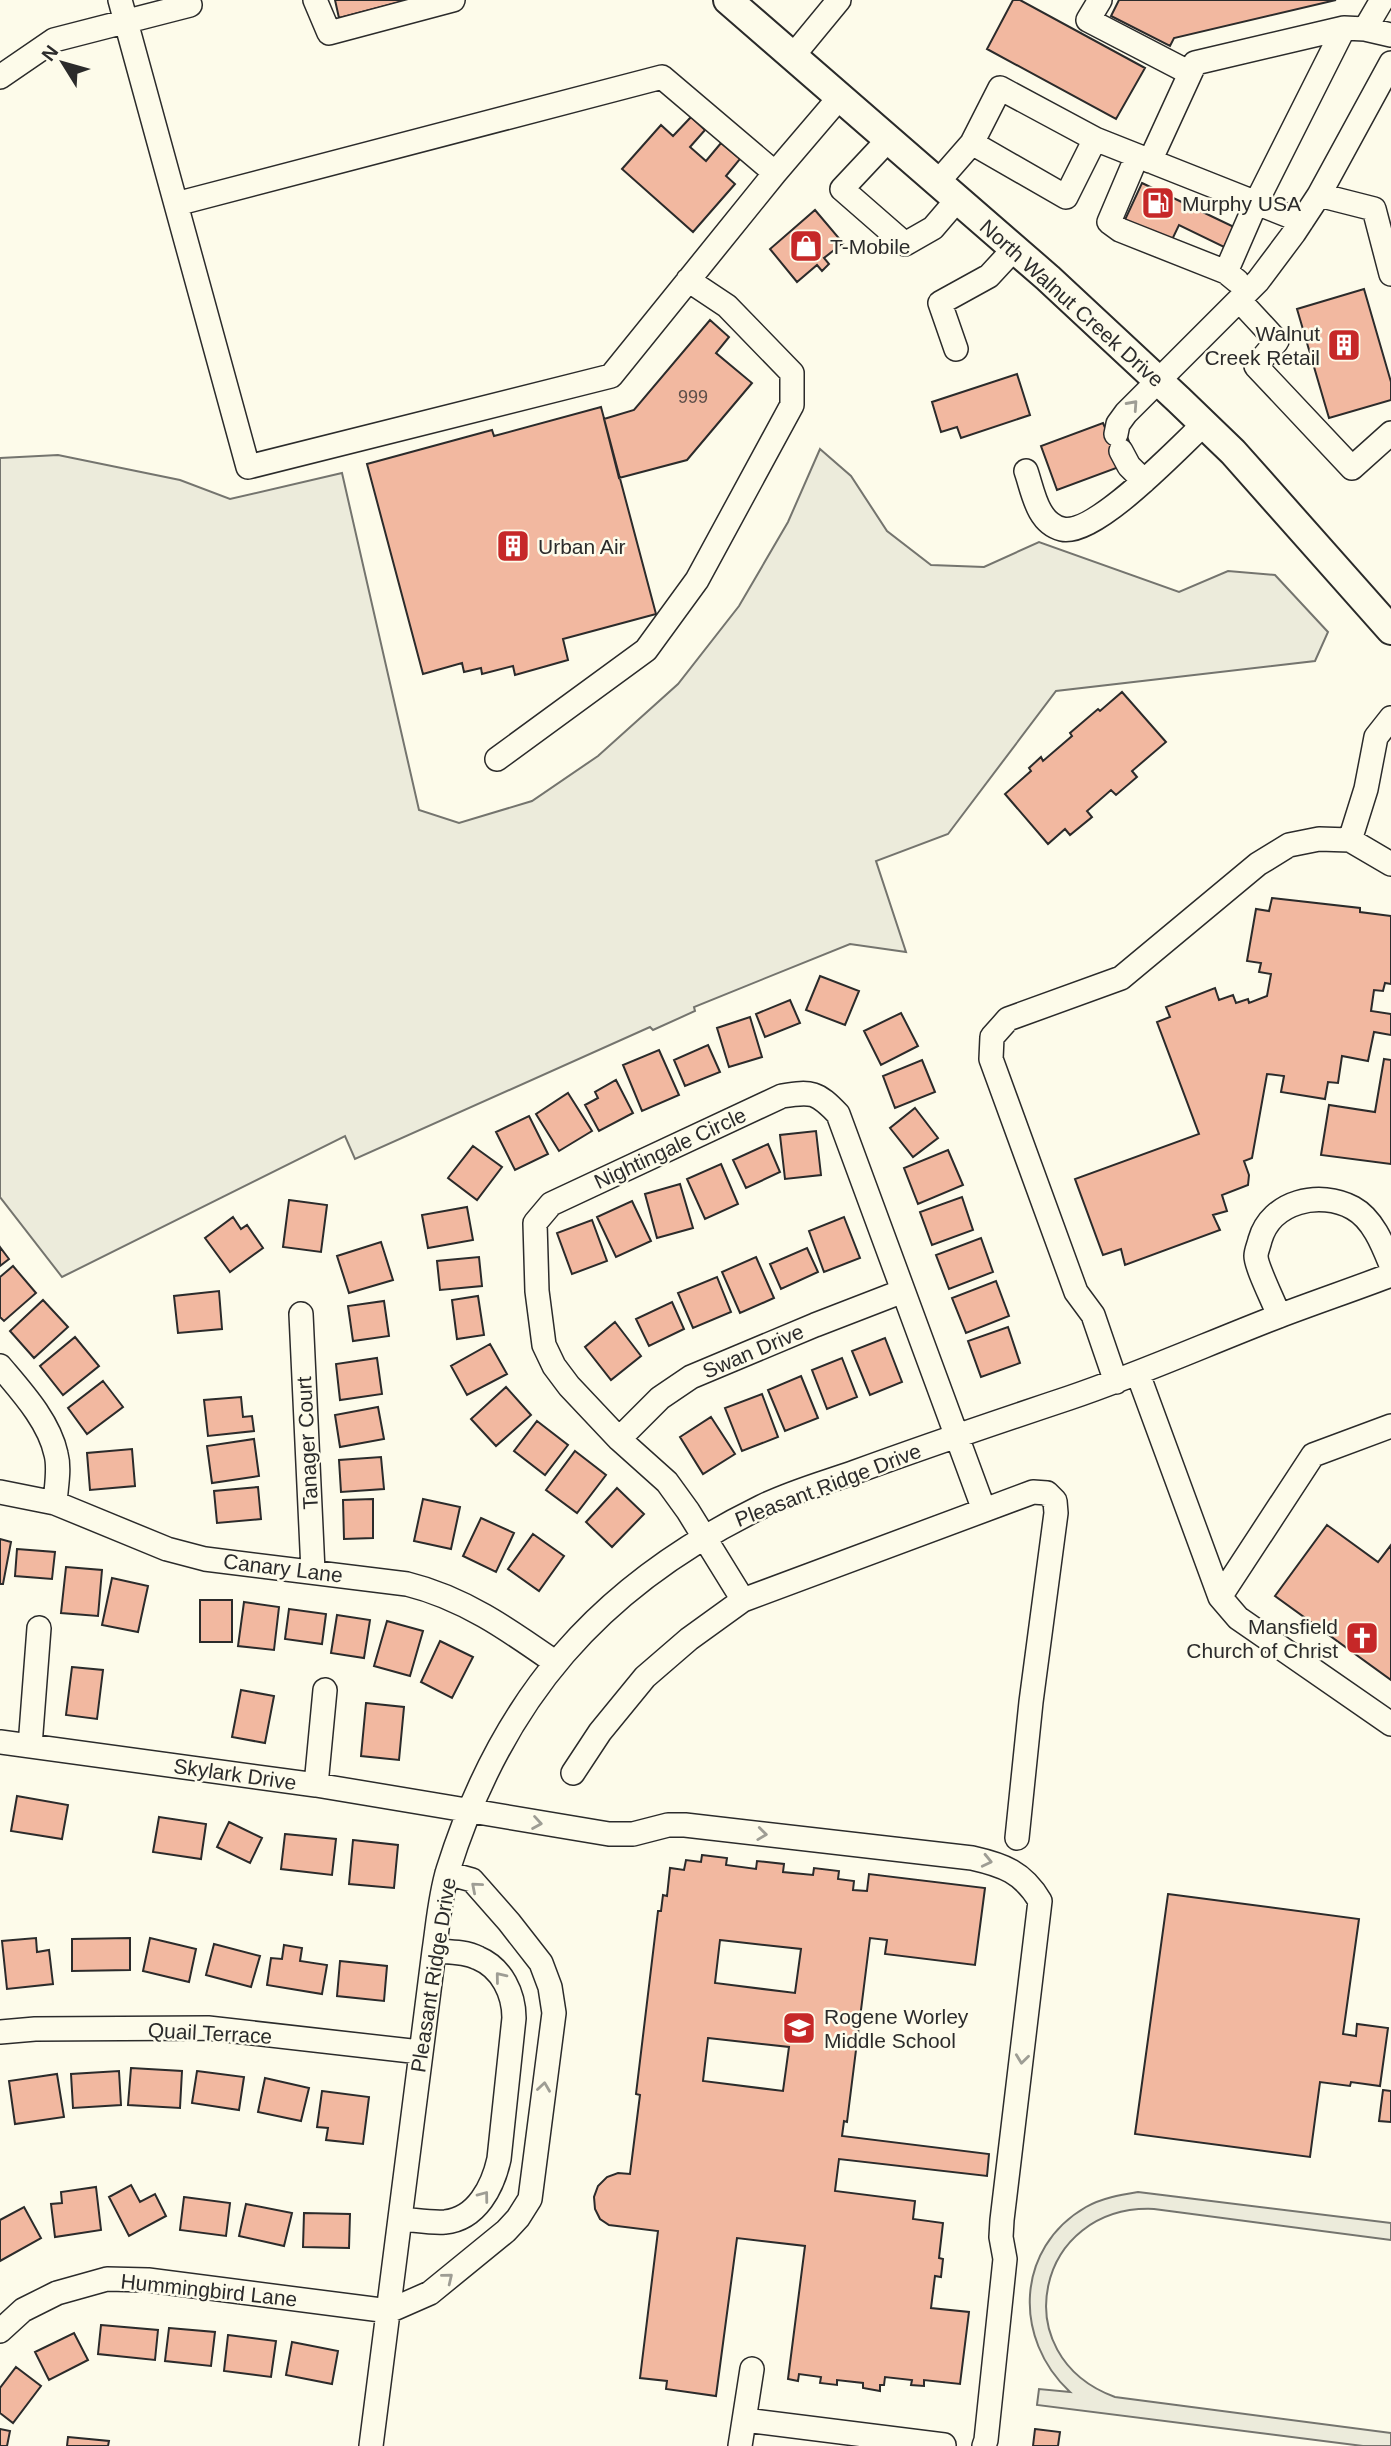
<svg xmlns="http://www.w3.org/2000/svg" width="1391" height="2446" font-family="Helvetica,sans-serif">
	<rect width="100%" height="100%" fill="#fdfbea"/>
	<path fill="#ecebdb" stroke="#74746e" stroke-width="2" d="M 820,449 L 851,476 L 887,531 L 931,565 L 984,567 L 1039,542 L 1179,592 L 1228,571 L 1275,575 L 1328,632 L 1315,661 L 1056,691 L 948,834 L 876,861 L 906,952 L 850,944 L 694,1007 L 695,1011 L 653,1030 L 650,1027 L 355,1159 L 345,1136 L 62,1277 L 0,1197 L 0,458 L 58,455 L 180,480 L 230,499 L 342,473 L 419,810 L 459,823 L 532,801 L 598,756 L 678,684 L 739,606 L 788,522 Z
		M 1138,2192 L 1391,2223 L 1391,2240 L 1154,2209 C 1036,2204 1003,2356 1115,2397 L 1391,2433 L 1391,2446 L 1363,2446 L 1037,2405 L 1039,2389 L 1070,2392 C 1013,2339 1015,2248 1086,2207 C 1102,2198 1120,2195 1138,2192 Z"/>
	<path fill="#f2b8a0" stroke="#2b2b2b" stroke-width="2" fill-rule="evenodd" d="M 335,0 L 408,0 L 339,18 Z
		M 1013,0 L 1020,0 L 1145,68 L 1116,119 L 987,49 Z
		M 1119,0 L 1336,0 L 1174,38 L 1170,46 L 1111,16 Z
		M 691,117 L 705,130 L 690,147 L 706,161 L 721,143 L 740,159 L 726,176 L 735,184 L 693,232 L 622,169 L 661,125 L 673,136 Z
		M 1142,183 L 1234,227 L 1224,247 L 1179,225 L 1169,246 L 1123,224 Z
		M 815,210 L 843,243 L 824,258 L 829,264 L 822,271 L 817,265 L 797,282 L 770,249 Z
		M 1364,289 L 1391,382 L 1391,400 L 1329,418 L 1297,309 Z
		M 710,320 L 729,337 L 716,353 L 752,383 L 687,460 L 619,478 L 604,419 L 634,410 Z
		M 1017,374 L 1030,415 L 961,438 L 957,427 L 941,432 L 932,402 Z
		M 601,407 L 656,614 L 563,639 L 568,660 L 515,675 L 513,666 L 482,674 L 481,668 L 464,672 L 462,663 L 423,674 L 367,464 L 492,430 L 494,436 Z
		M 1103,423 L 1109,437 L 1125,431 L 1131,447 L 1119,467 L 1057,490 L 1041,446 Z
		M 1122,692 L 1166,742 L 1132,771 L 1137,777 L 1116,795 L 1111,790 L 1087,811 L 1092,817 L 1070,835 L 1065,829 L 1048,844 L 1005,794 L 1031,771 L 1029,768 L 1041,757 L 1043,761 L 1072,736 L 1070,733 L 1098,709 L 1100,711 Z
		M 1272,898 L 1360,908 L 1360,912 L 1391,916 L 1391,984 L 1385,983 L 1383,991 L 1374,990 L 1371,1011 L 1391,1014 L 1391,1035 L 1374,1032 L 1368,1061 L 1342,1056 L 1338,1083 L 1328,1082 L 1325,1099 L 1281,1092 L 1284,1076 L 1267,1074 L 1252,1158 L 1244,1161 L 1249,1175 L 1248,1185 L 1222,1195 L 1227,1211 L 1213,1215 L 1220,1230 L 1125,1265 L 1121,1249 L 1103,1255 L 1075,1179 L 1199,1134 L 1157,1022 L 1170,1017 L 1166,1007 L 1215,988 L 1219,1000 L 1233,995 L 1236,1003 L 1248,999 L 1249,1003 L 1267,996 L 1271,974 L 1259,972 L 1261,963 L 1247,961 L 1256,909 L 1269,911 Z
		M 820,976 L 859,991 L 845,1025 L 806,1010 Z
		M 790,1000 L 800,1023 L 765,1037 L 756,1014 Z
		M 901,1013 L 918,1046 L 881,1065 L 864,1031 Z
		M 750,1017 L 762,1057 L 729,1067 L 717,1028 Z
		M 708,1045 L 720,1072 L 685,1086 L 674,1060 Z
		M 659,1050 L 679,1095 L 642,1111 L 623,1065 Z
		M 1384,1059 L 1391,1060 L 1391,1164 L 1321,1155 L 1329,1105 L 1375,1112 Z
		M 922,1060 L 935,1092 L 895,1108 L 883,1076 Z
		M 616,1080 L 633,1113 L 599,1131 L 585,1105 L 598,1098 L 595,1092 Z
		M 568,1093 L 592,1131 L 559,1151 L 536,1114 Z
		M 915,1108 L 938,1138 L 913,1157 L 890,1128 Z
		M 529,1116 L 548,1154 L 515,1170 L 496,1132 Z
		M 816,1131 L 821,1175 L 785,1179 L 780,1135 Z
		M 768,1144 L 780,1172 L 746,1188 L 733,1160 Z
		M 473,1146 L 502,1167 L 477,1200 L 448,1178 Z
		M 948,1150 L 963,1185 L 918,1204 L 904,1168 Z
		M 721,1164 L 738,1204 L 705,1219 L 687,1179 Z
		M 680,1184 L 693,1228 L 657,1238 L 645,1194 Z
		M 962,1197 L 973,1230 L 932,1245 L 920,1212 Z
		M 289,1200 L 327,1205 L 321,1252 L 283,1247 Z
		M 632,1201 L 651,1241 L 616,1257 L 597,1217 Z
		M 467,1207 L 473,1240 L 428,1248 L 422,1215 Z
		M 233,1217 L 241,1229 L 247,1225 L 263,1248 L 230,1272 L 205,1238 Z
		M 844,1217 L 860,1258 L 824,1272 L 809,1231 Z
		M 592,1220 L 607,1261 L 572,1274 L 557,1233 Z
		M 981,1238 L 993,1272 L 949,1289 L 936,1255 Z
		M 381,1242 L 393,1280 L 349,1293 L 337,1256 Z
		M 0,1247 L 9,1259 L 0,1266 Z
		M 807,1248 L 818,1272 L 781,1289 L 770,1264 Z
		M 479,1257 L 482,1286 L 440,1290 L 437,1261 Z
		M 756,1257 L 774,1298 L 740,1313 L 722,1272 Z
		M 13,1266 L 36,1293 L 4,1321 L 0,1317 L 0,1277 Z
		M 717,1277 L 731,1312 L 693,1328 L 678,1293 Z
		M 996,1281 L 1009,1316 L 966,1333 L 952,1298 Z
		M 219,1291 L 222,1329 L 178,1333 L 174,1296 Z
		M 478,1296 L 484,1335 L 457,1339 L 452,1300 Z
		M 43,1300 L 68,1327 L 34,1358 L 10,1331 Z
		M 384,1301 L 389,1336 L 353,1341 L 348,1306 Z
		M 672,1302 L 684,1329 L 649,1346 L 636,1319 Z
		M 615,1322 L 641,1356 L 611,1380 L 585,1347 Z
		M 1008,1327 L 1020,1363 L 981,1377 L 968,1341 Z
		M 75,1337 L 99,1366 L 63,1395 L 40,1366 Z
		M 885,1338 L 902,1382 L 870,1395 L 852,1351 Z
		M 490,1344 L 507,1374 L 467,1395 L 451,1366 Z
		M 377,1358 L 382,1394 L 340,1400 L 336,1364 Z
		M 842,1358 L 857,1397 L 827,1409 L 812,1370 Z
		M 801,1376 L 818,1418 L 785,1431 L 768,1390 Z
		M 103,1381 L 123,1407 L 87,1434 L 68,1408 Z
		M 506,1387 L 531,1415 L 496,1446 L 471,1419 Z
		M 762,1394 L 778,1437 L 742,1451 L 725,1408 Z
		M 241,1397 L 243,1417 L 252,1416 L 254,1431 L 208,1436 L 204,1400 Z
		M 378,1407 L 384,1439 L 340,1447 L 335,1415 Z
		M 711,1417 L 735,1454 L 703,1474 L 680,1437 Z
		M 537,1421 L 568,1445 L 545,1475 L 514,1451 Z
		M 254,1439 L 259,1476 L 212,1483 L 207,1446 Z
		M 132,1449 L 135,1486 L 90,1490 L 87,1453 Z
		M 575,1451 L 606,1475 L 577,1513 L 546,1490 Z
		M 381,1457 L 384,1489 L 341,1492 L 339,1460 Z
		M 258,1487 L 261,1519 L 217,1523 L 214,1491 Z
		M 617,1488 L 644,1514 L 612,1547 L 586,1522 Z
		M 373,1499 L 373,1538 L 344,1539 L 343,1500 Z
		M 423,1499 L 460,1507 L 451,1549 L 414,1541 Z
		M 481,1518 L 514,1533 L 496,1572 L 463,1556 Z
		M 1327,1525 L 1378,1562 L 1391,1545 L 1391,1680 L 1275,1596 Z
		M 533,1534 L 564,1556 L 539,1591 L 508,1569 Z
		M 0,1539 L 11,1542 L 3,1584 L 0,1584 Z
		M 17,1549 L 55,1552 L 52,1579 L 15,1576 Z
		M 66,1567 L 102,1570 L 98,1616 L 61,1613 Z
		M 112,1578 L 148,1586 L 138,1632 L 102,1625 Z
		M 200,1600 L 232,1600 L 232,1642 L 200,1642 Z
		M 244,1602 L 279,1607 L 274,1650 L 238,1646 Z
		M 289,1609 L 326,1614 L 322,1644 L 285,1639 Z
		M 337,1615 L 370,1620 L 364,1658 L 331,1653 Z
		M 387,1621 L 423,1631 L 410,1676 L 374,1666 Z
		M 440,1641 L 473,1657 L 452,1698 L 421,1682 Z
		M 72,1667 L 103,1670 L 97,1719 L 66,1715 Z
		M 241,1690 L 274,1696 L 265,1743 L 232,1737 Z
		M 366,1703 L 404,1707 L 399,1760 L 361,1756 Z
		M 17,1796 L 68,1805 L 62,1839 L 11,1831 Z
		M 159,1817 L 206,1824 L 201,1859 L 153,1852 Z
		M 229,1822 L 262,1838 L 250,1863 L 217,1847 Z
		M 285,1834 L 336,1839 L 332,1875 L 281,1869 Z
		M 353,1840 L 398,1845 L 394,1888 L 349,1884 Z
		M 702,1855 L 727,1858 L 726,1865 L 756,1869 L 757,1861 L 784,1864 L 783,1872 L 813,1875 L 814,1868 L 839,1871 L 838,1879 L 854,1881 L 853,1890 L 867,1891 L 869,1874 L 985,1888 L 975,1965 L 885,1954 L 887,1940 L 870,1938 L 847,2122 L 844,2121 L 842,2136 L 989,2154 L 987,2176 L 839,2159 L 835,2191 L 915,2201 L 913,2219 L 943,2223 L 939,2258 L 943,2259 L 941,2277 L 935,2276 L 931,2308 L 969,2312 L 960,2384 L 924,2380 L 924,2386 L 911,2385 L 912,2380 L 885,2377 L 884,2385 L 880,2385 L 880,2391 L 863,2388 L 863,2383 L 837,2380 L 837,2385 L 820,2383 L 821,2377 L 799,2374 L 798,2381 L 788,2379 L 805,2246 L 737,2238 L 716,2396 L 666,2389 L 667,2381 L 640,2378 L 658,2231 L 609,2225 L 600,2219 L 595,2209 L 594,2197 L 598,2186 L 607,2177 L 618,2173 L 630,2174 L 640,2095 L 636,2094 L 658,1911 L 661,1911 L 663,1895 L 667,1896 L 670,1868 L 684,1870 L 686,1860 L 701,1862 ZM 720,1940 L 801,1949 L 795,1993 L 715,1983 ZM 708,2038 L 789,2047 L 783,2091 L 703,2081 Z
		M 1168,1894 L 1359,1919 L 1343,2034 L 1356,2036 L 1357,2024 L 1388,2028 L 1380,2086 L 1351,2082 L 1350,2086 L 1320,2082 L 1310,2157 L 1135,2134 Z
		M 36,1938 L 37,1952 L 49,1950 L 53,1984 L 7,1989 L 2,1941 Z
		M 130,1938 L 130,1970 L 72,1971 L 72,1939 Z
		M 150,1938 L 196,1949 L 189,1982 L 143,1971 Z
		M 214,1944 L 260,1956 L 251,1987 L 206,1975 Z
		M 284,1945 L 302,1948 L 300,1961 L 327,1965 L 322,1994 L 267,1985 L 271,1958 L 282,1959 Z
		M 340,1961 L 387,1966 L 384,2001 L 337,1996 Z
		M 131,2068 L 182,2071 L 180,2108 L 128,2105 Z
		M 119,2071 L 121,2105 L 73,2108 L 71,2074 Z
		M 197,2071 L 244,2077 L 239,2110 L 192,2103 Z
		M 57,2074 L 64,2117 L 15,2124 L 9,2081 Z
		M 265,2078 L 309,2088 L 301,2121 L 258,2112 Z
		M 1383,2090 L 1391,2091 L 1391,2122 L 1379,2121 Z
		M 322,2091 L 369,2097 L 363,2144 L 326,2140 L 328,2128 L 317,2127 Z
		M 131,2185 L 140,2202 L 155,2194 L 166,2216 L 129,2236 L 109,2197 Z
		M 96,2187 L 101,2230 L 55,2237 L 51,2204 L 62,2203 L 61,2192 Z
		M 184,2197 L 230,2203 L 226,2236 L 180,2230 Z
		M 246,2204 L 292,2213 L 284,2246 L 239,2236 Z
		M 24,2207 L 41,2238 L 0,2261 L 0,2220 Z
		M 304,2213 L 350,2214 L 349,2248 L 303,2247 Z
		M 101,2325 L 158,2330 L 155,2360 L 98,2354 Z
		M 169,2328 L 215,2332 L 211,2366 L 165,2361 Z
		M 74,2333 L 88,2360 L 49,2380 L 35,2352 Z
		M 228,2335 L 276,2341 L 271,2377 L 224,2371 Z
		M 292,2342 L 338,2351 L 332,2384 L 286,2375 Z
		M 16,2367 L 41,2386 L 13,2423 L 0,2413 L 0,2388 Z
		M 0,2429 L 10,2431 L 7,2446 L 0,2446 Z
		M 1035,2429 L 1060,2432 L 1058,2446 L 1033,2446 Z
		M 68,2437 L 109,2441 L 108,2446 L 67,2446 Z"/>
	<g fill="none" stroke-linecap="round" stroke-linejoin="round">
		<defs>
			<path id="minor" d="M 120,0 L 248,467 L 611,376 L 775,173 L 839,98
				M 315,0 L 329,33 L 453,0
				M 1100,0 L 1088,20 L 1190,73
				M 1365,29 L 1382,0
				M 792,57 L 839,0
				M 0,77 L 54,40 L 190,5
				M 1095,139 L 1302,221
				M 888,140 L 842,189 L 905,244 L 933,228 L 957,200
				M 1137,156 L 1109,222 L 1120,230 L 1226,272 L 1237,281
				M 1150,161 L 1195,63 L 1344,28 L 1365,29 L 1391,35
				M 937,183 L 972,143 L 1066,197 L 1095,139 L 1000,88 L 972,143
				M 1319,195 L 1374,209 L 1391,274
				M 176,204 L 662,77 L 775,173
				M 1226,272 L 1256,203 L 1344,28
				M 1239,300 L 1277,341 L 1256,366 L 1352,468 L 1391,433
				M 956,349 L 940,303 L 989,276 L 1014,249
				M 1116,434 L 1118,424 L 1126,413 L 1258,281 L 1294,233 L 1319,195 L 1391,63
				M 1121,451 L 1129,466 L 1144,481
				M 1026,471 C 1033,491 1037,523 1062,529 C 1095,537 1179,447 1204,424
				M 1391,718 L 1376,737 L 1366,789 L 1350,840 L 1391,864
				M 497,759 L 646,650 L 697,580 L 792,405 L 792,373 L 727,306 L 688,280
				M 301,1314 L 313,1571
				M 1279,1316 C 1275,1304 1256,1267 1256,1256 C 1256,1251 1259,1245 1260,1240 C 1271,1201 1320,1190 1353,1208 C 1373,1219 1383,1245 1391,1265
				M 0,1366 C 21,1391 49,1421 56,1454 C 60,1469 56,1487 55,1503
				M 1138,1374 L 1220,1597 L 1238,1618 L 1391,1724
				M 1116,1382 L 1093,1315 L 1076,1292 L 991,1059 L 992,1037 L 1008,1019 L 1121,978 L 1258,864 L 1289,845 L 1319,839 L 1350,840
				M 619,1439 L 660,1398 L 691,1377 L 815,1325 L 903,1291
				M 0,1492 L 55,1503 L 167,1549 L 205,1559 L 407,1584 C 464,1598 509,1630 556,1663
				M 1220,1597 L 1313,1455 L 1391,1426
				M 743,1600 L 688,1511 L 667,1482 L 619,1439 L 569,1386 L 554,1366 L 544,1345 L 537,1291 L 535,1223 L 551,1204 L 782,1096 C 812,1091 817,1092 838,1114 L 984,1510
				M 0,1742 L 316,1785 L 609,1834 L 633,1834 L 668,1825 L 685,1825 L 972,1858 C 1003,1865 1023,1872 1040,1901 L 1002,2220 L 1001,2237 L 1005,2259 L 986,2440 L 984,2446
				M 30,1746 L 39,1628
				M 573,1773 L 600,1732 L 645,1677 L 689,1639 L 743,1600 L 1033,1492 L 1047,1493 L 1055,1501 L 1056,1513 L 1031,1702 L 1017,1838
				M 316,1785 L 325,1690
				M 0,2032 L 35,2029 L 208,2028 L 420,2052
				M 401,2219 C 415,2220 431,2223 445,2222 C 477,2219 493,2186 499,2159 L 514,2018 C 514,1994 502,1968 478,1958 C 465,1951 448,1952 434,1951
				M 0,2331 L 23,2310 L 57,2293 L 107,2279 L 148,2280 L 389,2311 L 430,2293 L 506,2231 L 518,2218 L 530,2199 L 554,2013 L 550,1987 L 541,1963 L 509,1922 L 472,1880 L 447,1873
				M 745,2420 L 944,2445
				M 371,2446 L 434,1951 C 438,1924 440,1896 448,1870 C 502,1698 599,1586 761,1507 C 791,1492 824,1483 855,1472 C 926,1446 997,1422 1069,1398 C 1140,1374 1209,1343 1279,1316 C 1316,1302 1354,1289 1391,1275
				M 740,2446 L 752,2369"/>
			<path id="major" d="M 728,0 L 1048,278 L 1179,400 L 1233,452 L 1391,630"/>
		</defs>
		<use href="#minor" stroke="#2b2b2b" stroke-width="26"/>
		<use href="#major" stroke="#2b2b2b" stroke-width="32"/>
		<use href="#minor" stroke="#fdfbea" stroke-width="23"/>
		<use href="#major" stroke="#fdfbea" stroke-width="28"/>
	</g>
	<defs><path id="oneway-chevron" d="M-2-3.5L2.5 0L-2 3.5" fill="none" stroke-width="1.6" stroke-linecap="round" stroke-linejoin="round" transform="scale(1.75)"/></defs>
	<g stroke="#9e9d94">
		<use href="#oneway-chevron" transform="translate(1133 405) rotate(-48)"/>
		<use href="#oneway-chevron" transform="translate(537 1823) rotate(9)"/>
		<use href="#oneway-chevron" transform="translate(762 1834) rotate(7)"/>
		<use href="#oneway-chevron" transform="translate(987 1861) rotate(13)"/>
		<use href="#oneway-chevron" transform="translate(476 1887) rotate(-139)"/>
		<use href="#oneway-chevron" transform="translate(500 1977) rotate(-129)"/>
		<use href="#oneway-chevron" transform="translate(1022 2059) rotate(97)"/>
		<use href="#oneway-chevron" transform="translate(544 2087) rotate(-82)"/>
		<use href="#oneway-chevron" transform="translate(484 2196) rotate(-53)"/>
		<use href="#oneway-chevron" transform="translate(448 2278) rotate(-39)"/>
	</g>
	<defs>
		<symbol id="fuel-square" viewBox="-11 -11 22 22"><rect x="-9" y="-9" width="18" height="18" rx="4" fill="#c62828" stroke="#fdfbea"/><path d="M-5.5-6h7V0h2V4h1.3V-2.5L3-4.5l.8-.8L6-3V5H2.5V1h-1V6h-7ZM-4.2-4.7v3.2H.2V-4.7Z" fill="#fff"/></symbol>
		<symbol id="shop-square" viewBox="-11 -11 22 22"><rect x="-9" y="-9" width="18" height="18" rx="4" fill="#c62828" stroke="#fdfbea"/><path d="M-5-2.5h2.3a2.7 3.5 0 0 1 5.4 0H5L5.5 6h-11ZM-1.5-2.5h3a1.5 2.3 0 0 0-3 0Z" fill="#fff"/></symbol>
		<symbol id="building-square" viewBox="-11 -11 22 22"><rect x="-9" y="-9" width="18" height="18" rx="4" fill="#c62828" stroke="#fdfbea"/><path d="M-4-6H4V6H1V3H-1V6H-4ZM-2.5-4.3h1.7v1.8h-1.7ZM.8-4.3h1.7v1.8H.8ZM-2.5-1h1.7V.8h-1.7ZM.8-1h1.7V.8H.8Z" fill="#fff"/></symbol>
		<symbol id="church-square" viewBox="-11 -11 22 22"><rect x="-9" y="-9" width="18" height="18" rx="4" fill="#c62828" stroke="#fdfbea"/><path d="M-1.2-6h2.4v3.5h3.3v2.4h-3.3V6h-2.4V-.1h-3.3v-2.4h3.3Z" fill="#fff"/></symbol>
		<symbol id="school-square" viewBox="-11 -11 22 22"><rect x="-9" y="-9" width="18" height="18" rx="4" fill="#c62828" stroke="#fdfbea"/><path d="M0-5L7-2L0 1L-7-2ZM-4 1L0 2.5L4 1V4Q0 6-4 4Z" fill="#fff"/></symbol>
	</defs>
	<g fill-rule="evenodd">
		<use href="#fuel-square" x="1139" y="184" width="38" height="38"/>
		<use href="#shop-square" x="787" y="227" width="38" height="38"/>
		<use href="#building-square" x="1325" y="326" width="38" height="38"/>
		<use href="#building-square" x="494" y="527" width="38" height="38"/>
		<use href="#church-square" x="1343" y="1619" width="38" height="38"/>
		<use href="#school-square" x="780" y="2009" width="38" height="38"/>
	</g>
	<g text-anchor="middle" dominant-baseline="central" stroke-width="5" stroke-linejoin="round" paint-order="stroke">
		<g font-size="18" fill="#5d4e48">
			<text x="693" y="397">999</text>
		</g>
		<g font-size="21" fill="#2b2b2b" stroke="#fdfbea" text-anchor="start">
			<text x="1182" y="203">Murphy USA</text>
			<text x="830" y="246">T-Mobile</text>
			<text x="1320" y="333" text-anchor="end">Walnut<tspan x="1320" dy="24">Creek Retail</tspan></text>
			<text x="538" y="546">Urban Air</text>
			<text x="1338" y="1626" text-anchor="end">Mansfield<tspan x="1338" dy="24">Church of Christ</tspan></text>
			<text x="824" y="2016">Rogene Worley<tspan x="824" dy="24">Middle School</tspan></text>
		</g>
		<g font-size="21" fill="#2b2b2b" stroke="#fdfbea">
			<text transform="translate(1072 303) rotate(42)">North Walnut Creek Drive</text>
			<text transform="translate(670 1148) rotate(-25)">Nightingale Circle</text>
			<text transform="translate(753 1351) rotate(-23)">Swan Drive</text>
			<text transform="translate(307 1443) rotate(-93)">Tanager Court</text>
			<text transform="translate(828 1485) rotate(-21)">Pleasant Ridge Drive</text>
			<text transform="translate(283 1568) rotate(7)">Canary Lane</text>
			<text transform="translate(235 1774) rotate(8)">Skylark Drive</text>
			<text transform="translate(433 1975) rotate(-81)">Pleasant Ridge Drive</text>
			<text transform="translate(210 2033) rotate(3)">Quail Terrace</text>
			<text transform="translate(209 2290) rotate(6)">Hummingbird Lane</text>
		</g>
	</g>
	<g transform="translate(63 63) rotate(307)" stroke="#fdfbea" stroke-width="5" paint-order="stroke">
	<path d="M0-5L12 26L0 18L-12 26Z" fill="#2b2b2b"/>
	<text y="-10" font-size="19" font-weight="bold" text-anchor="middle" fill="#2b2b2b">N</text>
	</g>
</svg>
